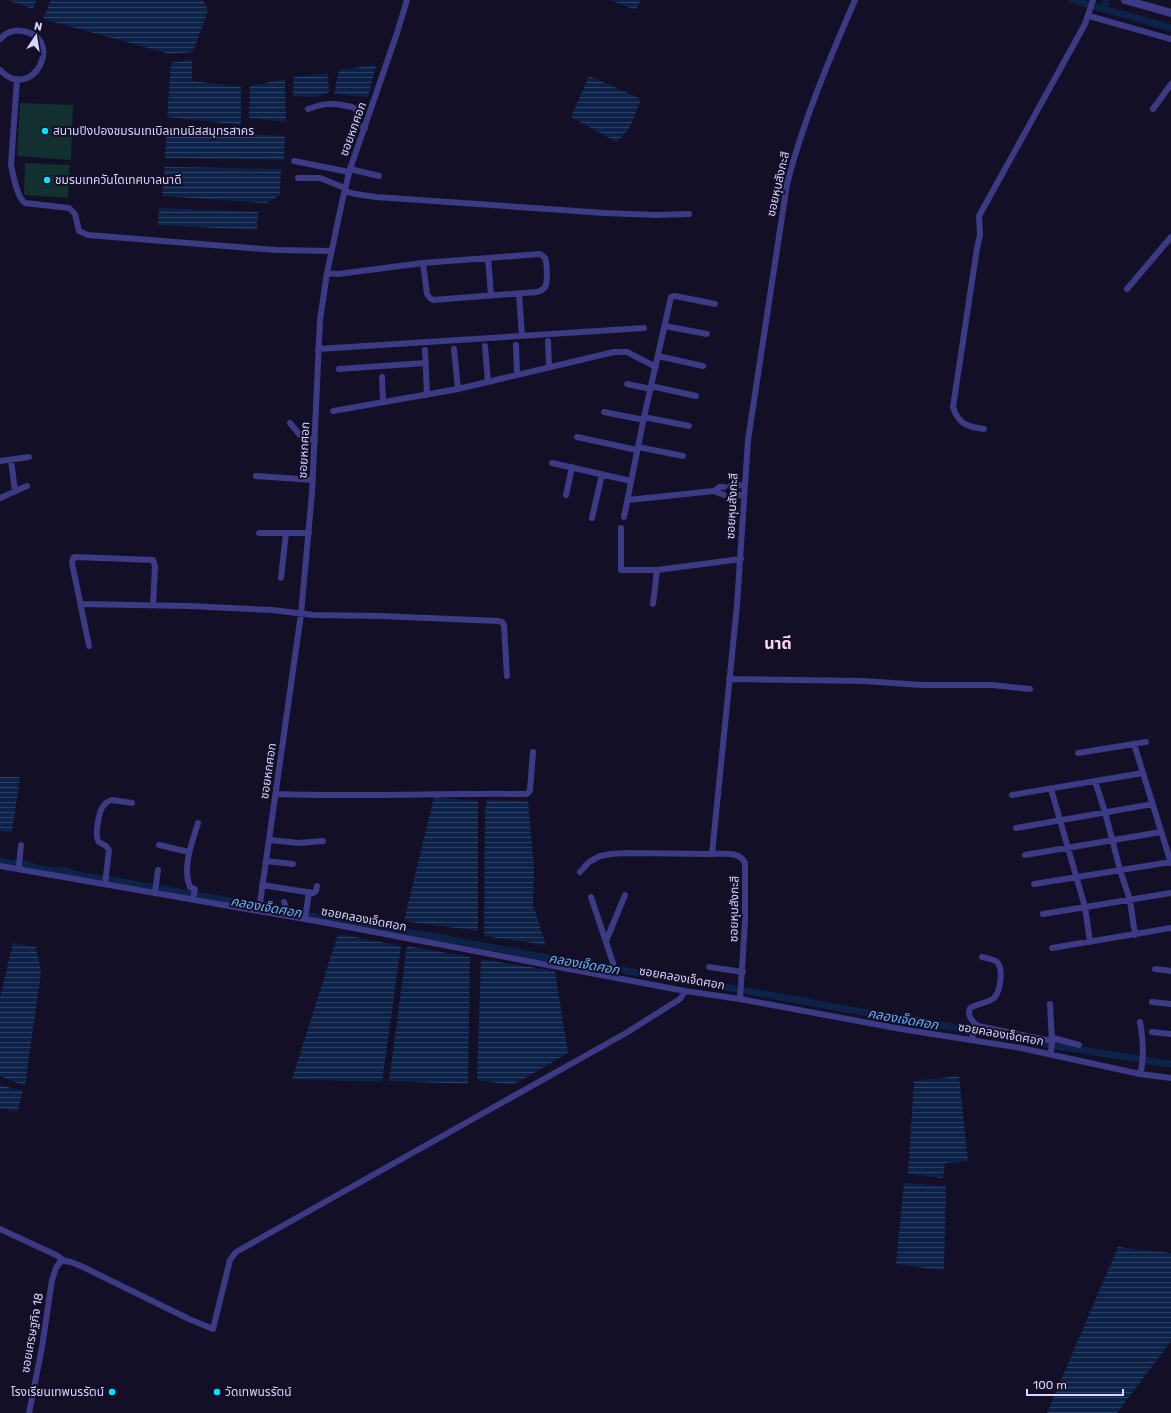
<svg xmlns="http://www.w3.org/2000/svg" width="1171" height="1413" font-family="Rubik,'Noto Sans Thai',sans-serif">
	<defs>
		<pattern id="water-rules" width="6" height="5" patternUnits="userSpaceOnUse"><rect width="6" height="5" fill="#0c2248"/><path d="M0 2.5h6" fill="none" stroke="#2f4163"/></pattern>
	</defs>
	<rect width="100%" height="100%" fill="#130f26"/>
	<path fill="#12302f" d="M 20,103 L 73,105 L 71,160 L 17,156 Z
		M 25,163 L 70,165 L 68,198 L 24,195 Z"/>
	<path fill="url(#water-rules)" d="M 7,0 L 36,0 L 33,9 Z
		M 51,0 L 203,0 L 208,11 L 193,52 L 170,54 L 43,19 Z
		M 610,0 L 641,0 L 636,10 Z
		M 192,59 L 192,81 L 241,87 L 241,125 L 167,117 L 171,63 Z
		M 376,65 L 368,97 L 334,94 L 339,70 Z
		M 328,73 L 329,92 L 316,97 L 293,96 L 294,77 Z
		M 589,76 L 641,99 L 630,127 L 617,142 L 571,117 Z
		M 285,79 L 286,122 L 249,118 L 250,86 Z
		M 167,130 L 285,136 L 284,160 L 165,158 Z
		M 165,167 L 281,169 L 280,195 L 266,203 L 162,196 Z
		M 159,208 L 258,212 L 257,230 L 158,225 Z
		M 0,777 L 20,777 L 12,832 L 0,831 Z
		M 434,797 L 478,801 L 478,931 L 404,921 Z
		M 487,800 L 528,801 L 534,868 L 533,905 L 546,945 L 484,936 L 485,813 Z
		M 338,934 L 401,946 L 382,1082 L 292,1079 Z
		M 13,943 L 36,947 L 41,972 L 25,1086 L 0,1076 L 0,998 Z
		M 407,946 L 470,957 L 468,1084 L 389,1081 Z
		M 481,959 L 555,971 L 568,1053 L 513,1085 L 477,1080 Z
		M 959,1076 L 968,1161 L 945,1163 L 943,1178 L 908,1174 L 914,1081 Z
		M 0,1085 L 23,1091 L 17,1112 L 0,1108 Z
		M 904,1183 L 946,1186 L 944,1271 L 896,1264 Z
		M 1118,1247 L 1171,1253 L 1171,1341 L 1117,1413 L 1047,1413 Z"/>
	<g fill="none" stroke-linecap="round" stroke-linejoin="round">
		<path stroke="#0c2248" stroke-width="7" d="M 1072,0 L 1171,28
			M 1104,8 L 1106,1
			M 0,861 L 13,864 L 19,862 C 30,867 52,873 64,870 C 74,875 86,877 97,878 C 103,878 105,878 111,880 C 165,890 220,899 275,909 L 286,909 L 297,913 L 326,919 L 431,936 L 591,966 L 606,966 L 632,972 L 731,988 L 890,1017 L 908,1018 L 964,1030 L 1044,1044 L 1171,1064"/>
		<path stroke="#3d3a85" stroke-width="6" d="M 1089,16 L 1171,39
			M 0,39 C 5,33 14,29 22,31 C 66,37 33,104 0,70
			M 17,79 L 11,165 C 13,174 17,198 25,203 L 69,208 L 75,214 L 79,231 L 88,235 L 276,250 L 331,251
			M 308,109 C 322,104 332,102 347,106 C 352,107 355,107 357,112 L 358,124 L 365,128
			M 1153,109 L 1171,84
			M 294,161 L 349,172
			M 350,169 L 379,176
			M 298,178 L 320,178 L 345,188
			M 345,191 L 355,194 L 376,197 L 605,213 L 656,215 L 689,214
			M 488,258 L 491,295
			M 327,273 L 338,274 L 423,263 L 540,254 C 542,255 543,256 545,258 C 547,263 548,282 545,287 C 543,290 540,291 537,292 L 433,300 L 430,298 L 427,294 L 423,263
			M 1127,289 L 1171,237
			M 519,294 L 522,336
			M 665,326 L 707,334
			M 548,341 L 549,367
			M 516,345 L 517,374
			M 485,346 L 488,382
			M 318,349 L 644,328
			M 454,349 L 458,389
			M 425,350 L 427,395
			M 658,356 L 703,366
			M 339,369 L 425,363
			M 382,377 L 383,402
			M 627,384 L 651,389
			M 651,386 L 696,396
			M 333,411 L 458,389 L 614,352 L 627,352 L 656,367
			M 604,412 L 644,420
			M 644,417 L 689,426
			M 290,423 L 300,435 L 315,441
			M 984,429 C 968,427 958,424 953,407 L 977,248 L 980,235 L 979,216 L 1085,24 L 1093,0
			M 577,437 L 637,450
			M 638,447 L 683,456
			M 11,460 L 15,491
			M 0,461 L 29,457
			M 552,463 L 631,481
			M 256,476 L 313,480
			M 730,486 L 745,485
			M 714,491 L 724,495
			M 566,495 L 572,467
			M 731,495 L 744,495
			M 0,498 L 27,486
			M 628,500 L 714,491 L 719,487 L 724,487
			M 624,517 L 644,417 L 671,297 L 675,296 L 715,304
			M 592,518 L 602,474
			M 621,528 L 621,570 L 657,570 L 741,559
			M 259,533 L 286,533
			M 281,578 L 286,533 L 309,533
			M 80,604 L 189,606 L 272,610 L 314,615 L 380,616 L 498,621 L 502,622 L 504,625 L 507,676
			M 653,604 L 657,570
			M 89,646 L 72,563 L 73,558 L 75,557 L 153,560 L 155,566 L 153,605
			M 729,679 L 864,681 L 921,685 L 992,685 L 1030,689
			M 1134,744 L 1171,863
			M 1078,753 L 1146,742
			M 1095,781 L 1105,812 L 1120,870 L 1130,900 L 1135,935
			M 1051,789 L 1085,907 L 1090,942
			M 276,794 C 360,797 443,793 526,794 L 528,793 L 530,790 L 533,752
			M 1012,795 L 1143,773
			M 1016,828 L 1153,804
			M 270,840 L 299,843 L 323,841
			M 159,845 L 189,852
			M 1025,855 L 1161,832
			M 266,861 L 293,864
			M 0,866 L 327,923 L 685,991 L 740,999 L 901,1029 L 1021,1048 L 1140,1074 L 1171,1078
			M 20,869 L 19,865 L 21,845
			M 580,872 L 589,862 L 600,856 L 611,854 L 627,853 L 712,854
			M 105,884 L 109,850 L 106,846 L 99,842 C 94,836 99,810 104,805 C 106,802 109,801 112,800 L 132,803
			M 1034,884 L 1171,862
			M 262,885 L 313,893 L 316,891 L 317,886
			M 155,892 L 158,870
			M 591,897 L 613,963 L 612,977
			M 193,899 L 195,889 L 190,887 C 182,868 192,842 198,823
			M 284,902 L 286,907 L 285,915
			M 259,910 L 301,614 L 312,493 L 320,320 L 327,273 L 342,202 L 350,169 L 397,33 L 407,0
			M 1043,914 L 1171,893
			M 305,919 L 309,892
			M 606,941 L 625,895
			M 1052,948 L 1171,928
			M 982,957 C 987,958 993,959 997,962 C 1004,969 1000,992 994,998 C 988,1003 977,1004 970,1008 C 967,1016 972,1021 978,1026 L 1052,1041 L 1051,1054
			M 709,967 L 743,972
			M 1155,969 L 1171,971
			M 740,999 L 745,922 L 745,863 C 740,851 723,854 712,854 L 737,605 L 748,440 L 787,184 C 803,121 829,60 855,0
			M 1152,1002 L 1171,1004
			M 1050,1004 L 1052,1041
			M 1152,1032 L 1171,1034
			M 1053,1038 L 1079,1045
			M 972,1040 L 975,1024
			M 1140,1074 C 1145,1057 1143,1039 1140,1022
			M 0,1229 L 56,1255 L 65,1261 L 71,1262 L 83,1267 L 189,1319 L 213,1329 L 230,1260 L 236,1252 L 626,1033 L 680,999 L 685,991
			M 29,1413 L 42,1347 L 52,1280 L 56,1268 L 60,1262 L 65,1261"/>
		<path stroke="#3d3a85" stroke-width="8" d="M 1125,0 L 1171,13"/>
	</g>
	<g fill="#00e5ff" stroke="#130f26" stroke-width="1.5">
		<circle cx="45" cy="131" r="4"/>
		<circle cx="47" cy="180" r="4"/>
		<circle cx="112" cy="1392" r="4"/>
		<circle cx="217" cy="1392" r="4"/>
	</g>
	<g text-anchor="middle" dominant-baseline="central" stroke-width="4" stroke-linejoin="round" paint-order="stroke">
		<g font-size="12" fill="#d9d4ff" stroke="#130f26">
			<text transform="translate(353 129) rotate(-70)">ซอยหกศอก</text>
			<text transform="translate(778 184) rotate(-77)">ซอยหุบสังกะสี</text>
			<text transform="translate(304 450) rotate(-87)">ซอยหกศอก</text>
			<text transform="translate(732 506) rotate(-87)">ซอยหุบสังกะสี</text>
			<text transform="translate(268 771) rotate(-82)">ซอยหกศอก</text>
			<text transform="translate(734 909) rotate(-89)">ซอยหุบสังกะสี</text>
			<text transform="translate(364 919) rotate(11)">ซอยคลองเจ็ดศอก</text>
			<text transform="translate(682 978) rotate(10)">ซอยคลองเจ็ดศอก</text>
			<text transform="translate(1001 1034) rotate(10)">ซอยคลองเจ็ดศอก</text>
			<text transform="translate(32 1333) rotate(-80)">ซอยเศรษฐกิจ 18</text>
		</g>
		<g font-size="12" fill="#d9d4ff" stroke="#130f26" text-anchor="start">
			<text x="53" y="131">สนามปิงปองชมรมเทเบิลเทนนิสสมุทรสาคร</text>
			<text x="55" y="180">ชมรมเทควันโดเทศบาลนาดี</text>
			<text x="104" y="1392" text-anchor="end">โรงเรียนเทพนรรัตน์</text>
			<text x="225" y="1392">วัดเทพนรรัตน์</text>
		</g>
		<g font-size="13" font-style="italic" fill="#62b6ff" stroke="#130f26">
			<text transform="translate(266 907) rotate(10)">คลองเจ็ดศอก</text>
			<text transform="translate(584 964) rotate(10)">คลองเจ็ดศอก</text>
			<text transform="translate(903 1019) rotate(10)">คลองเจ็ดศอก</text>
		</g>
		<g font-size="16" font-weight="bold" fill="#ffd6f0" stroke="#130f26">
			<text x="778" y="643">นาดี</text>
		</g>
	</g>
	<g transform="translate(36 36) rotate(12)" stroke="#130f26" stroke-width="3" paint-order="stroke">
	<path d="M0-3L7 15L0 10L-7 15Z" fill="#d9d4ff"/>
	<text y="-6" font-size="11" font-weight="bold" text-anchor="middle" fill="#d9d4ff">N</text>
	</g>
	<path d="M1027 1389v6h96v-6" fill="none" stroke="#d9d4ff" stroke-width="2"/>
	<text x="1033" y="1389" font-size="12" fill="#d9d4ff" stroke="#130f26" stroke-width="3" paint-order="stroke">100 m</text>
</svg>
